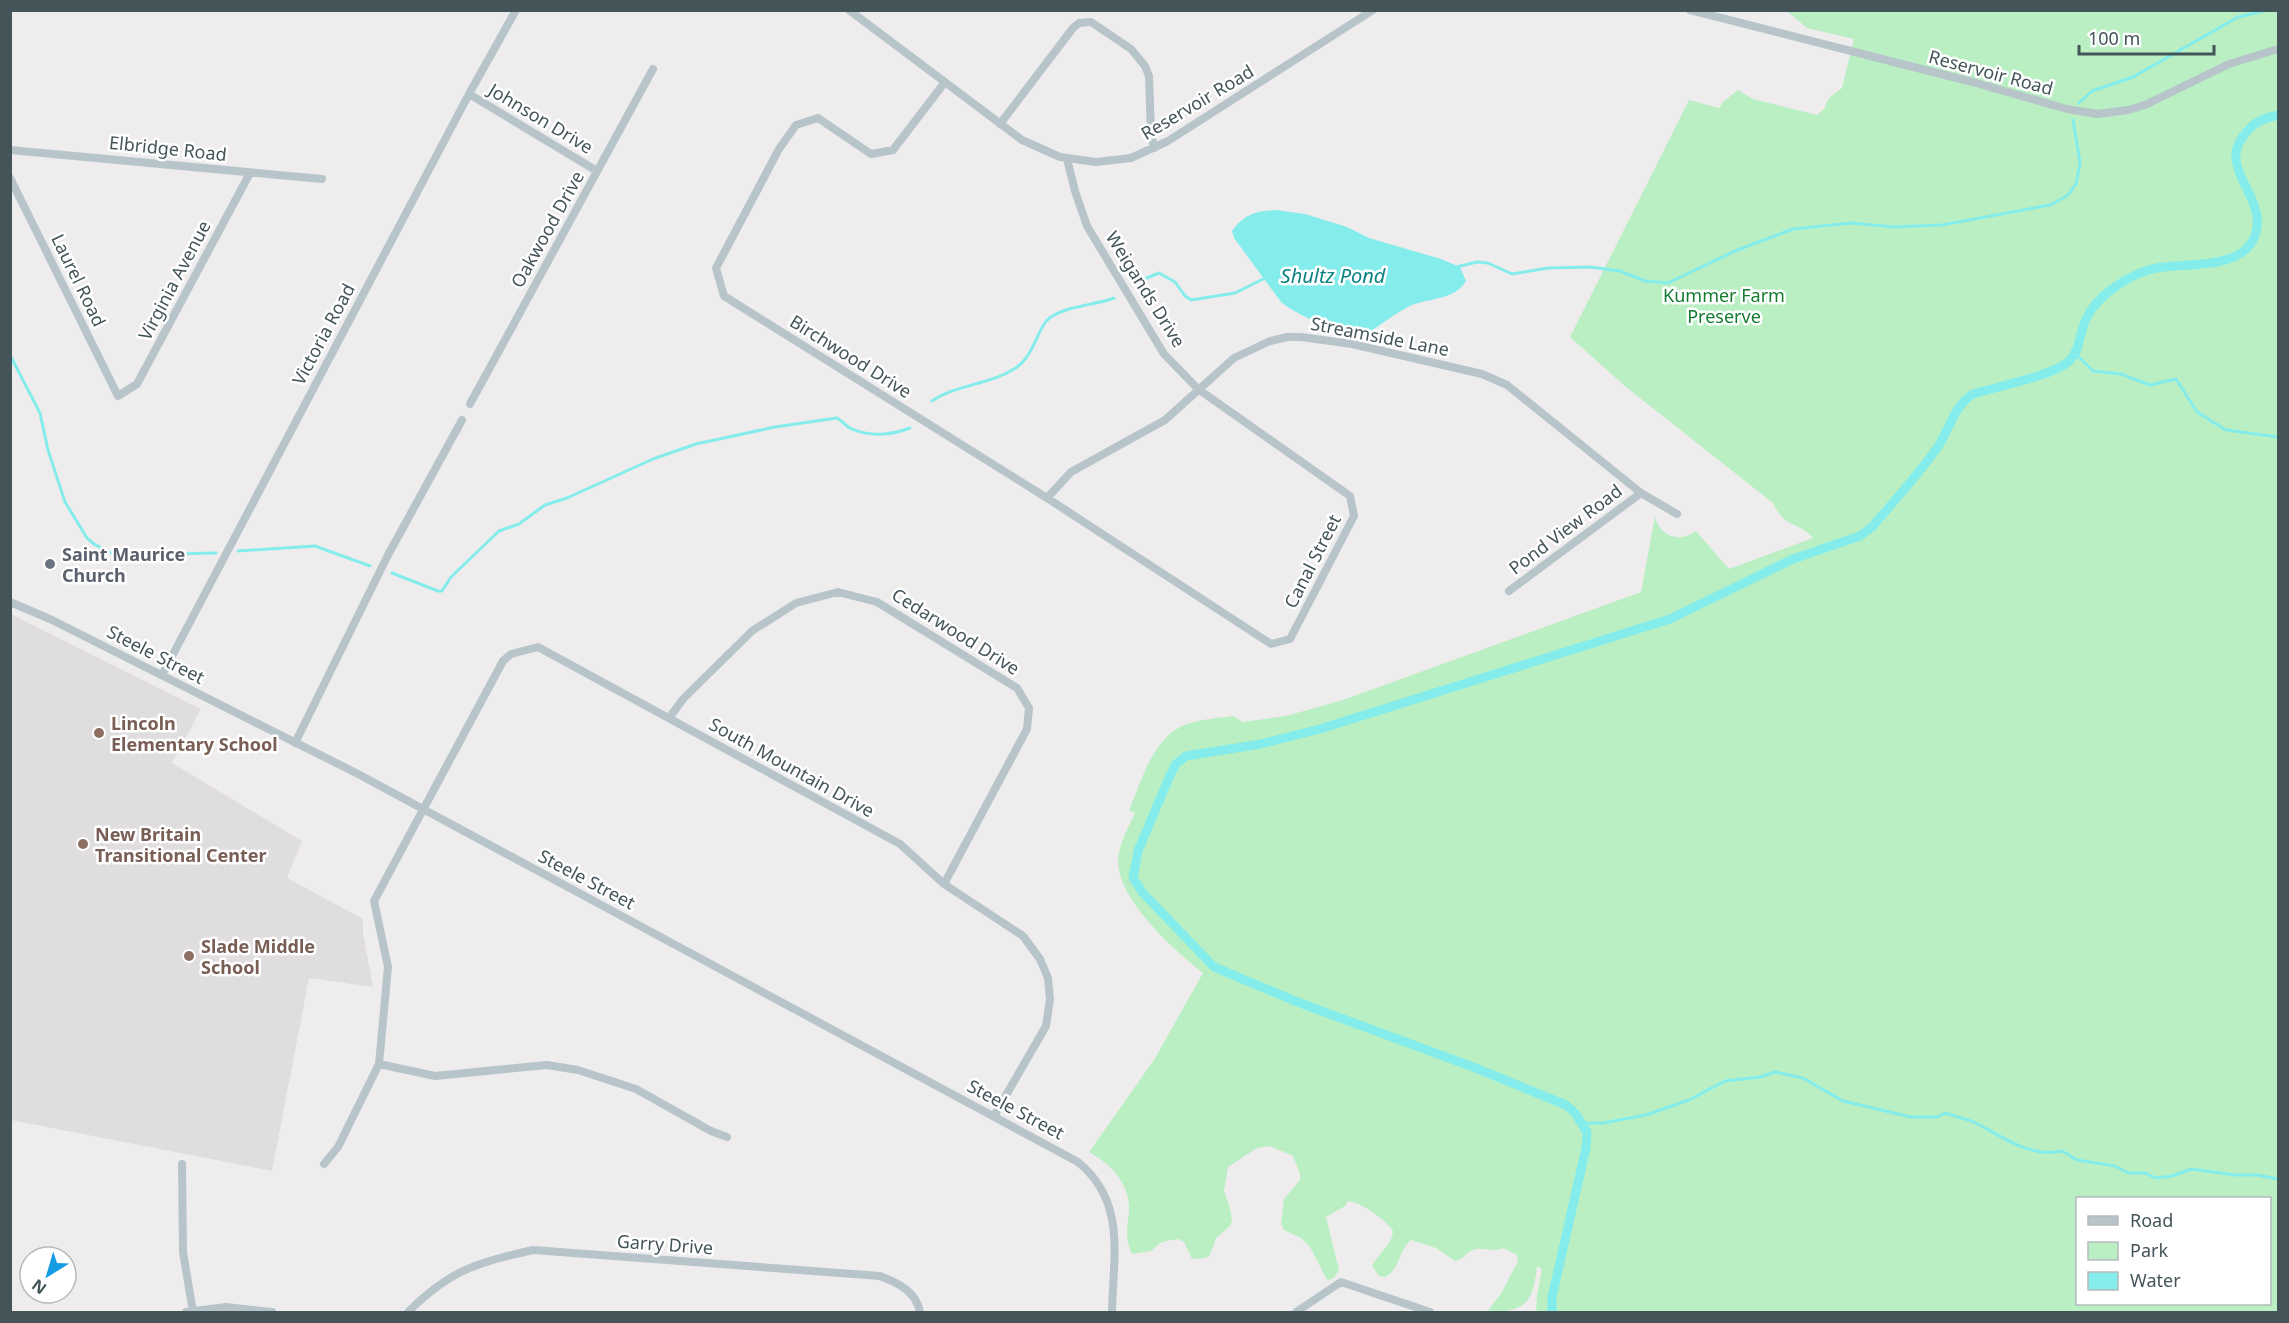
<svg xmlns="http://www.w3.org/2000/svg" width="2289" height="1323" font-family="'Noto Sans',sans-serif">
	<rect width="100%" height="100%" fill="#efeced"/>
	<path fill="#e0dddf" d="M 11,614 L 201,709 L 172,763 L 302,841 L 287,878 L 363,919 L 363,933 L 373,987 L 309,978 L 272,1171 L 11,1120 Z"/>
	<path fill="#b9efc2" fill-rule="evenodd" d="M 1787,11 L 2278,11 L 2278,1312 L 1536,1312 L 1537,1295 L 1542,1269 L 1537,1266 C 1533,1304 1525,1312 1487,1312 L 1502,1292 L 1518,1261 L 1517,1255 L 1503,1248 C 1492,1253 1481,1246 1473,1250 C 1465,1253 1464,1259 1455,1261 L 1436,1248 L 1411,1240 C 1398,1251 1400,1270 1385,1277 L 1379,1276 L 1372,1266 C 1378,1254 1392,1245 1393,1231 C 1386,1220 1361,1202 1348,1201 L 1345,1206 L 1326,1217 L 1339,1270 L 1334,1278 L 1328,1280 L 1326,1278 L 1310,1247 L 1301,1238 L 1284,1230 L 1281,1224 L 1284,1199 L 1300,1180 L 1300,1174 L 1293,1156 L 1270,1146 L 1257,1148 L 1228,1167 L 1224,1191 L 1230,1208 L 1232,1220 L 1230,1226 L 1216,1238 L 1210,1255 L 1205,1258 L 1192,1259 L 1184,1242 L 1178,1239 L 1166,1241 L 1160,1243 L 1151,1251 L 1132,1254 C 1125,1240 1127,1227 1129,1212 C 1131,1185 1111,1164 1089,1152 L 1154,1060 L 1203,973 C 1174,950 1118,900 1118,861 C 1119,844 1128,828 1135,813 L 1129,810 C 1142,780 1153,736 1187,724 C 1202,719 1218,718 1233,716 L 1243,722 L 1286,716 L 1343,700 L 1641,592 L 1655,517 C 1660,537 1680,543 1696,531 L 1729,569 L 1813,538 C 1797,520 1786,530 1773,503 L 1626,387 L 1570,337 L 1689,100 L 1719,108 L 1723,102 L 1738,90 L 1753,99 L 1817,115 L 1824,109 L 1829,98 L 1842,88 L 1854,39 L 1807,28 ZM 2078,1198 L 2270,1198 L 2270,1304 L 2078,1304 Z"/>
	<path fill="#84edec" d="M 1276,210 L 1305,214 L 1347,227 L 1369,238 L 1441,259 L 1460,267 L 1466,281 C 1454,302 1425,297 1406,308 C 1392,316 1378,326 1366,335 C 1336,329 1305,321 1281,302 L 1234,238 L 1232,231 C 1244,214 1256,211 1276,210 Z"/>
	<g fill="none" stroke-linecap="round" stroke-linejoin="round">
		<path stroke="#84edec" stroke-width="3" d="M 2079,103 L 2092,91 L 2133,77 L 2238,17 L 2268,10
			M 1456,267 L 1477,262 L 1488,263 L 1512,274 L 1548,268 L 1590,267 L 1620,271 L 1645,281 L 1668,283 L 1735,251 L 1793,229 L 1851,223 L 1894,227 L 1942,225 L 2050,205 L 2067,196 L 2076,184 L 2080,163 L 2073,120
			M 1139,281 L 1159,273 L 1175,282 L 1185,296 L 1191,300 L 1235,293 L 1267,277
			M 2075,353 L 2093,371 L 2121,374 L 2150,385 L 2176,379 L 2197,412 L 2226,430 L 2278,437
			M 10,355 L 40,413 L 48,450 L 65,502 L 87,538 L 94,544 L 111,553 L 128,555 L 216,553
			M 932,401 C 957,384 989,385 1014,369 C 1035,357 1037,326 1051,317 C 1067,306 1095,305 1114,298
			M 238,551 L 315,546 L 370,566
			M 392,573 L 438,591 L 442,591 L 451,577 L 499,531 L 519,524 L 545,505 L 567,498 L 653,459 L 696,444 L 775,427 L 837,418 C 843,421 846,427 852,429 C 870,437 892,435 910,428
			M 1583,1123 L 1603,1123 L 1646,1115 L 1689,1100 L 1725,1081 L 1760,1077 L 1775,1072 L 1803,1078 L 1843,1101 L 1911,1117 L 1937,1117 L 1946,1113 C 1956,1117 1968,1119 1978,1124 C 2004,1138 2031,1158 2062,1151 L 2077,1160 L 2115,1166 L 2128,1173 L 2145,1173 L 2156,1178 L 2172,1176 L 2191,1169 L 2236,1175 L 2257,1175 L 2278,1179"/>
		<path stroke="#84edec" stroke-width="9" d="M 1552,1312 L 1552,1297 L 1586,1148 L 1587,1132 L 1575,1113 L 1566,1105 L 1473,1067 L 1300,1003 L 1214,967 L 1143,893 L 1133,878 L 1138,851 L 1171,773 L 1176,764 L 1186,756 L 1261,744 L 1320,729 L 1670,619 L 1793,559 L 1860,536 L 1872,527 C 1894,501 1918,475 1937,448 C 1950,429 1953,407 1973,394 C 1995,387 2052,376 2068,362 C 2081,351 2079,332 2087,317 C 2098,295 2129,275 2152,269 C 2180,262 2237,271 2253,240 C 2273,202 2218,171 2242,138 C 2252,123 2261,119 2278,115"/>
		<path stroke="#b7c5ca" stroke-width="8" d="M 849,10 L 1022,140 L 1060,157 L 1096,162 L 1131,158 L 1168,141 L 1373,10
			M 1690,10 L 1976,83 L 2067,109 L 2097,114 L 2128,110 L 2145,105 L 2229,64 L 2278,49
			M 945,82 L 893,150 L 871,154 L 818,118 L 796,125 L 779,149 L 716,268 L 724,296 L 1047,498 L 1271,644 L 1290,639 L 1354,516 L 1350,496 L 1198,389 L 1164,354 L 1087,226 L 1075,191 L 1067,159
			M 469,94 L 597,171
			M 1000,124 L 1073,28 L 1079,23 L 1091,22 L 1131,49 L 1145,66 L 1149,76 L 1151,133 L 1154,148
			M 10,150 L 322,179
			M 10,178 L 118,396 L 137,384 L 250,173
			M 470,404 L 653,69
			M 1047,498 L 1071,472 L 1165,420 L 1234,358 L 1270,341 L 1287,337 L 1301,337 L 1352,344 L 1482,374 L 1507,385 L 1641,493 L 1677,514
			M 1509,591 L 1641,493
			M 10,602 L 50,619 L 360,775 L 1078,1162 C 1127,1202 1113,1257 1112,1312
			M 162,675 L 469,94 L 516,10
			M 669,718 L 684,698 L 752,631 L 796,603 L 838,592 L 877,602 L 1017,688 L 1029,708 L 1027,729 L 944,884
			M 295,743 L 388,555 L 462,420
			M 379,1064 L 435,1076 L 547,1065 L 578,1070 L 636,1089 L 711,1131 L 727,1137
			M 182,1164 L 183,1252 L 193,1312
			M 324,1164 L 338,1147 L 379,1064 L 388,967 L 374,901 L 503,661 L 511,654 L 538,647 L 900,844 L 944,884 L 1023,936 L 1040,959 L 1048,978 L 1050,999 L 1046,1026 L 994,1116
			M 186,1312 L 226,1307 L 272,1312
			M 408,1312 C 450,1270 476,1263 533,1250 L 880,1276 C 898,1283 916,1291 920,1312
			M 1296,1312 L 1341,1282 L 1430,1312"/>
	</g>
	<circle fill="#6b7280" stroke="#fff" stroke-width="2" cx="50" cy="564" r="6"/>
	<g fill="#8d6e63" stroke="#fff" stroke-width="2">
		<circle cx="99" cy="733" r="6"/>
		<circle cx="83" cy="844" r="6"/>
		<circle cx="189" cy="956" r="6"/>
	</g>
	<g text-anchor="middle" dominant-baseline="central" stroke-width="5" stroke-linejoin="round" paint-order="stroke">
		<g font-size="18" fill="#44555a" stroke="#fff">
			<text transform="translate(1991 72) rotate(15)">Reservoir Road</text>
			<text transform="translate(1197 102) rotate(-31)">Reservoir Road</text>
			<text transform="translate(541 118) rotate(31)">Johnson Drive</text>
			<text transform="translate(168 148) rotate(6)">Elbridge Road</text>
			<text transform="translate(547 229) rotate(-61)">Oakwood Drive</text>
			<text transform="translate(79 280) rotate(64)">Laurel Road</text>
			<text transform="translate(174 280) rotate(-62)">Virginia Avenue</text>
			<text transform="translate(1146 289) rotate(58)">Weigands Drive</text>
			<text transform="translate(323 334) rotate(-62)">Victoria Road</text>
			<text transform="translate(1380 336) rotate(11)">Streamside Lane</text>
			<text transform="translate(851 356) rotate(32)">Birchwood Drive</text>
			<text transform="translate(1565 529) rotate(-37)">Pond View Road</text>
			<text transform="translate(1312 561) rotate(-63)">Canal Street</text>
			<text transform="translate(956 631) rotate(32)">Cedarwood Drive</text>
			<text transform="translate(156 654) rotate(27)">Steele Street</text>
			<text transform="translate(792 767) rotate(29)">South Mountain Drive</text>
			<text transform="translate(587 879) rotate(28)">Steele Street</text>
			<text transform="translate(1016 1109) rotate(28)">Steele Street</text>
			<text transform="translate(665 1244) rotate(4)">Garry Drive</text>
		</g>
		<g font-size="18" fill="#147c31" stroke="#fff">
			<text x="1724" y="295">Kummer Farm<tspan x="1724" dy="21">Preserve</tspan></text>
		</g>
		<g font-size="18" font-weight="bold" fill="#5b616d" stroke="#fff" text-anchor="start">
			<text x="62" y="554">Saint Maurice<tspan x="62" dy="21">Church</tspan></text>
		</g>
		<g font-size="18" font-weight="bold" fill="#785e54" stroke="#fff" text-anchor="start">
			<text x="111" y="723">Lincoln<tspan x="111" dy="21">Elementary School</tspan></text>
			<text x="95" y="834">New Britain<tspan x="95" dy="21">Transitional Center</tspan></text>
			<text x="201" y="946">Slade Middle<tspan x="201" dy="21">School</tspan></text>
		</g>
		<g font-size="20" font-style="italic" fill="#0b8382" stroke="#fff">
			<text x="1333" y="275">Shultz Pond</text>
		</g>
	</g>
	<rect width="2289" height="1323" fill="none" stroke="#44555a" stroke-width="24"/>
	<rect x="2076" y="1197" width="195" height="108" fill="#ffffff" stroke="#b4bbbd" stroke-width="1.5"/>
	<rect x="2088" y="1216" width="30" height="9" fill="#b7c5ca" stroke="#b4bbbd" stroke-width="1.5"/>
	<text x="2130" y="1227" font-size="18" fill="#44555a">Road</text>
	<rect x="2088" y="1242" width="30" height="18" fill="#b9efc2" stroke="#b4bbbd" stroke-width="1.5"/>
	<text x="2130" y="1257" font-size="18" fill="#44555a">Park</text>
	<rect x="2088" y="1272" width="30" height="18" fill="#84edec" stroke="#b4bbbd" stroke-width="1.5"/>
	<text x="2130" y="1287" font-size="18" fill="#44555a">Water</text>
	<g transform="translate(48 1275) rotate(217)"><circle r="28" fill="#ffffff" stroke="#b4bbbd" stroke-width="1.5"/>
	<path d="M0-4.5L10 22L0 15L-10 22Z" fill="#159be1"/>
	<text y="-9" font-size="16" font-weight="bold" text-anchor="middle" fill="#44555a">N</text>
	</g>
	<path d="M2079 45v9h135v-9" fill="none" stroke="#44555a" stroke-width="3"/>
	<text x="2088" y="45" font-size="18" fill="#44555a" stroke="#ffffff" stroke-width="4.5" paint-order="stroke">100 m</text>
</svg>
